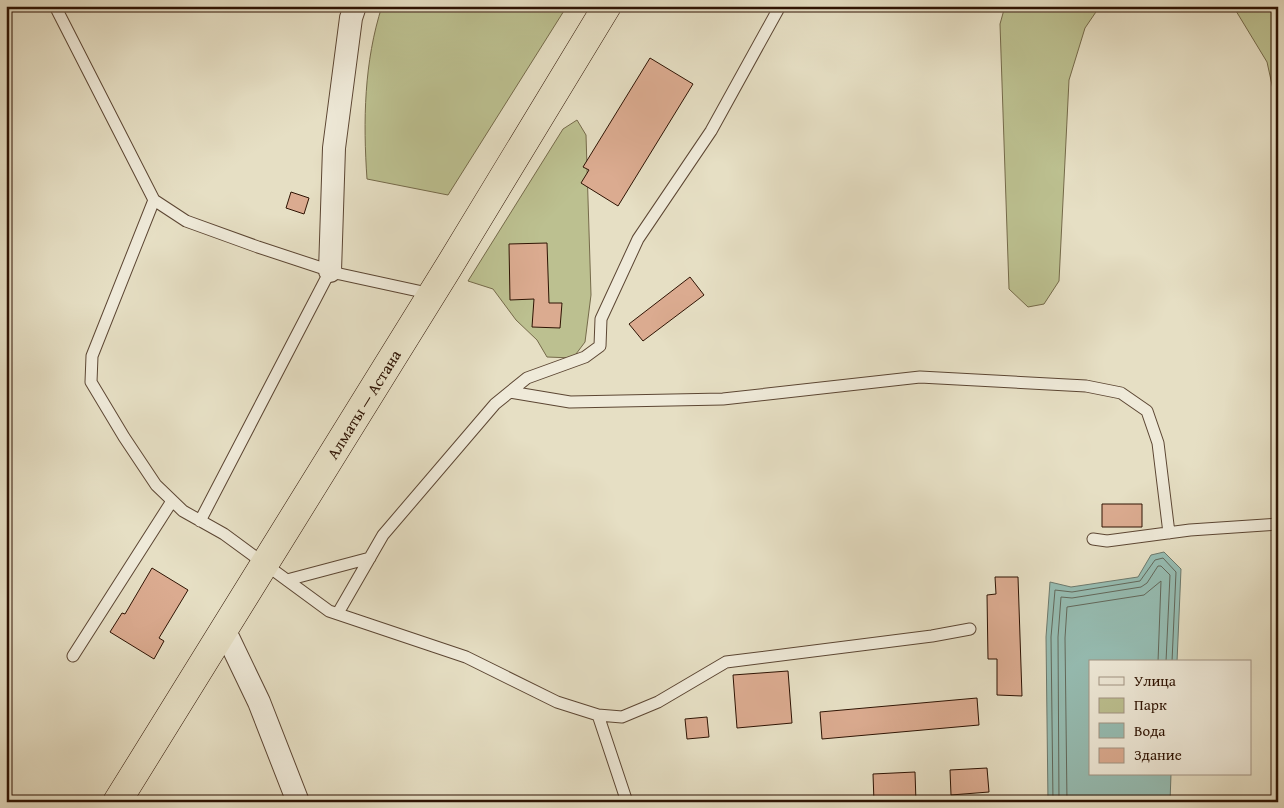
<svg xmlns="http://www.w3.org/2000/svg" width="1284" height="808" font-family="'Gentium Book Plus',serif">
	<rect width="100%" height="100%" fill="#e6dfc4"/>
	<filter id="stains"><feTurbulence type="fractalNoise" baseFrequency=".004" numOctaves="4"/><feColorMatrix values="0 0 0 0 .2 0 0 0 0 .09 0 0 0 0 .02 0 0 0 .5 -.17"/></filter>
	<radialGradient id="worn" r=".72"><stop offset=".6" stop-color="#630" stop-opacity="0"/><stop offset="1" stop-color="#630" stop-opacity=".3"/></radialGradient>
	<path fill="#bcc090" stroke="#756a4a" d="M 382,6 L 567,6 L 448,195 L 367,179 C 363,121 364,62 382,6 Z
		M 1005,6 L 1100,6 L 1085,28 L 1069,80 L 1059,281 L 1044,304 L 1028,307 L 1009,289 L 1000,24 Z
		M 1233,6 L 1278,6 L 1278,112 L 1267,62 Z
		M 577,120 L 586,135 L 591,295 L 585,342 L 573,358 L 547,357 L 537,340 L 516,320 L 493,289 L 468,281 L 563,129 Z"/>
	<path fill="#96bdb3" stroke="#6c796d" d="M 1164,552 L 1181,569 L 1177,662 L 1090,662 L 1090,774 L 1171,774 L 1170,802 L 1048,802 L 1046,637 L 1050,582 L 1071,587 L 1138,577 L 1151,555 Z"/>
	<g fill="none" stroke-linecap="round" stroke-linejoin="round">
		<path stroke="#62685b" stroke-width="1" d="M 1053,802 L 1051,637 L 1055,590 L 1072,592 L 1140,581 L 1155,560 L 1163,558 L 1176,572 L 1172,662
			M 1059,802 L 1058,637 L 1061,597 L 1072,598 L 1141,587 L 1147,583 L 1158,566 L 1161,566 L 1170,575 L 1166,662
			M 1067,802 L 1065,638 L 1067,607 L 1144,595 L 1161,581 L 1158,662"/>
	</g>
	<path fill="#dbab90" stroke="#2e1303" d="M 650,58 L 693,84 L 618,206 L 581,183 L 589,170 L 583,167 Z
		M 291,192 L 309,198 L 304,214 L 286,208 Z
		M 547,243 L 549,303 L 562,303 L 560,328 L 532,327 L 534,299 L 510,300 L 509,244 Z
		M 690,277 L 704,295 L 643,341 L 629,324 Z
		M 1102,504 L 1142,504 L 1142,527 L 1102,527 Z
		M 152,568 L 188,590 L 159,638 L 164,641 L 154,659 L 110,632 L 122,613 L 125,614 Z
		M 995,577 L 1018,577 L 1022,696 L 997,695 L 997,659 L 988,659 L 987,595 L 996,594 Z
		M 788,671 L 792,723 L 737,728 L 733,675 Z
		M 977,698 L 979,725 L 822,739 L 820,712 Z
		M 707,717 L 709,737 L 687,739 L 685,719 Z
		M 987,768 L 989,792 L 951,795 L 950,770 Z
		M 915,772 L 916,802 L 874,802 L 873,774 Z"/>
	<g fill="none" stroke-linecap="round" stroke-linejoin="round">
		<defs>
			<path id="service" d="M 55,6 L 154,200 L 186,221 L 258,247 L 340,274 L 432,294
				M 154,200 L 92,356 L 91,382 L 124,437 L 156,485 L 183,511 L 224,534 L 329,611 L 466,657 L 557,702 L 598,715 L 622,717 L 658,702 L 726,662 L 932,636 L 970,629
				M 510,392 L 570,402 L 723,399 L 920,377 L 1086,386 L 1121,393 L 1147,411 L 1158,443 L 1169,533
				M 200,521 L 330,271
				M 1093,539 L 1107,541 L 1190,530 L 1278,524
				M 287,580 L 370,558
				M 338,613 L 383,535 L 495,404 L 527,378 L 585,357 L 600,346 L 601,319 L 638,239 L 711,131 L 780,6
				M 73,656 L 172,501
				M 598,715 L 627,802"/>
			<path id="minor" d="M 330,271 L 334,148 L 351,18 L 355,6
				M 224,629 L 259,702 L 298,802"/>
			<g id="trunk">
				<path id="s1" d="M 117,802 L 448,268 L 607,6"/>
			</g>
		</defs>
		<use href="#service" stroke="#5c4633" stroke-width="13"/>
		<use href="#minor" stroke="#5c4633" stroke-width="24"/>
		<use href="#trunk" stroke="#2e1303" stroke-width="29"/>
		<use href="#service" stroke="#efead9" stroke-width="11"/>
		<use href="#minor" stroke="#efead9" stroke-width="22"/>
		<use href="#trunk" stroke="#e6dfc4" stroke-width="28"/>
	</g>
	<g text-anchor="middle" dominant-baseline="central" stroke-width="4" stroke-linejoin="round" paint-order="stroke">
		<g font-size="16" fill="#2e1303" stroke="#efead9">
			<text stroke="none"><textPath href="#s1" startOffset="468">Алматы — Астана</textPath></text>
		</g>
	</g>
	<rect width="1284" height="808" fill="none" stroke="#e6dfc4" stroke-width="25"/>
	<rect x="8" y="8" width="1269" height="793" fill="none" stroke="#2e1303" stroke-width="2.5"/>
	<rect x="12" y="12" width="1259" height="783" fill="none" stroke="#2e1303"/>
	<rect x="1089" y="660" width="162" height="115" fill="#efead9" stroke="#a29483"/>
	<rect x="1099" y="677" width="25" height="8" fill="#efead9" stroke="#a29483"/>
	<text x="1134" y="686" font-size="15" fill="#2e1303">Улица</text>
	<rect x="1099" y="698" width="25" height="15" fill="#bcc090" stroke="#a29483"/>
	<text x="1134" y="710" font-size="15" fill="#2e1303">Парк</text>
	<rect x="1099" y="723" width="25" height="15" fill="#96bdb3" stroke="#a29483"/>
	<text x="1134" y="736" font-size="15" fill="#2e1303">Вода</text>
	<rect x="1099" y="748" width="25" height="15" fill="#dbab90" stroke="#a29483"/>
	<text x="1134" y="760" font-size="15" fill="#2e1303">Здание</text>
	<rect width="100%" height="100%" filter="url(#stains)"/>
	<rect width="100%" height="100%" fill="url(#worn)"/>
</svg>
